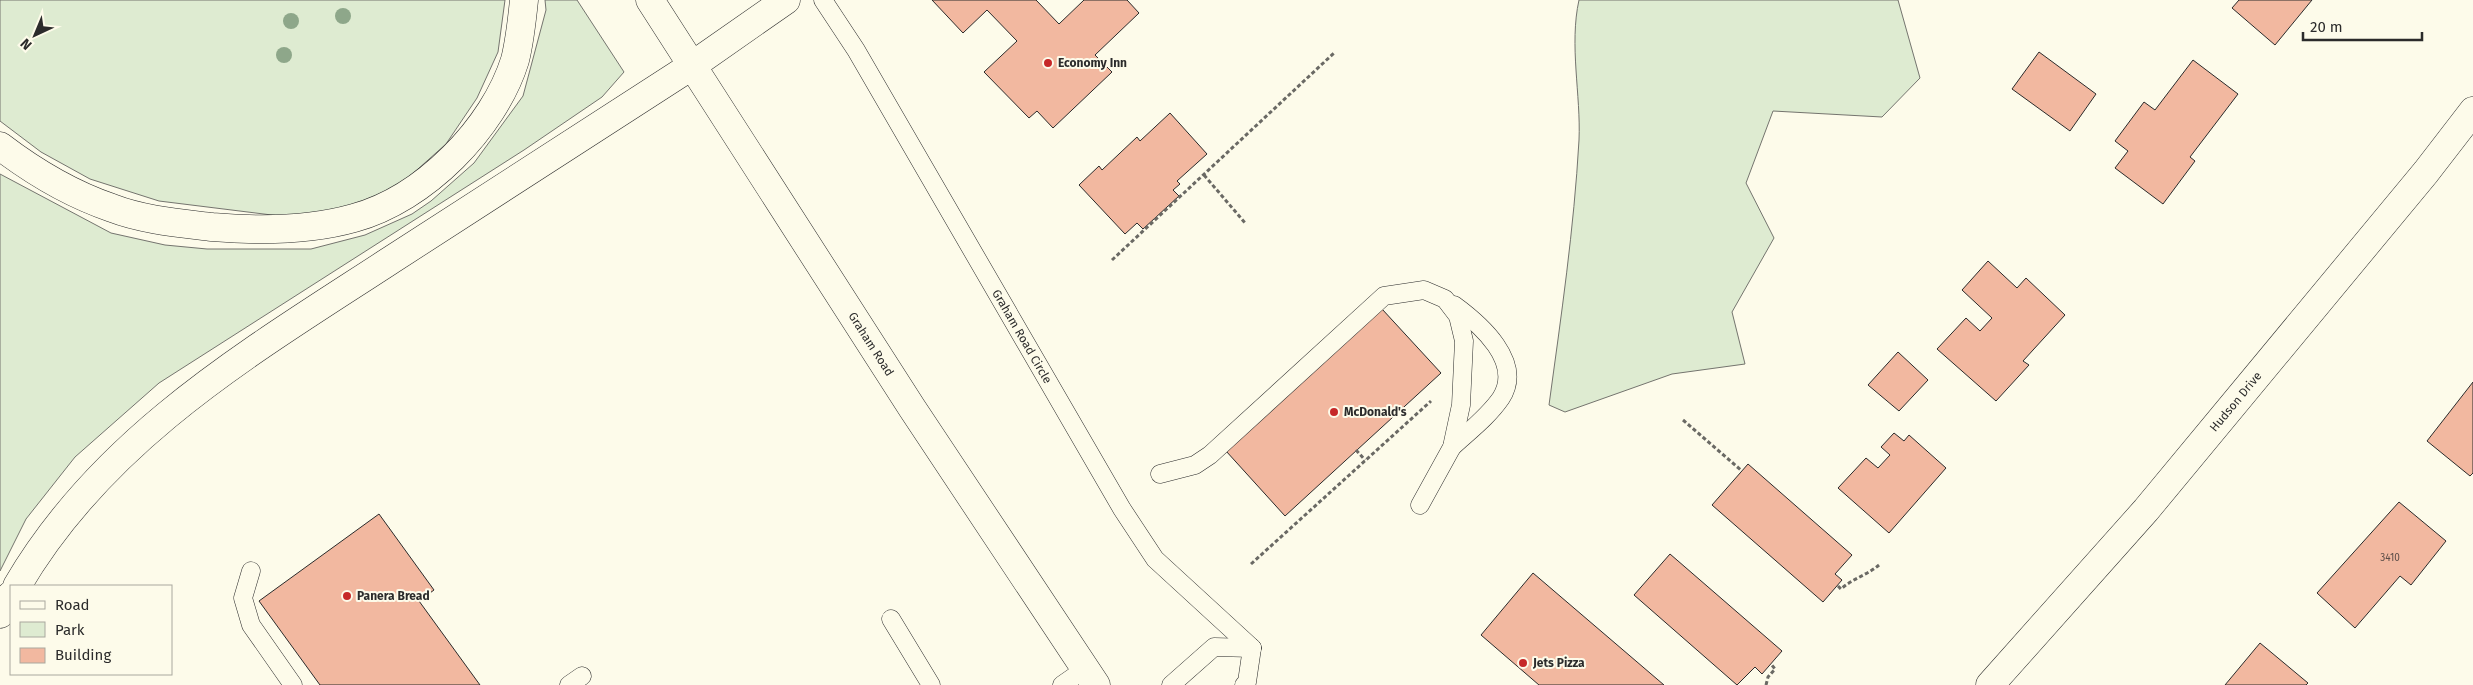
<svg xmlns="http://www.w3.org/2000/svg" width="2473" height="685" font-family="'Fira Sans',sans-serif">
	<rect width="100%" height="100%" fill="#fdfbea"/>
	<path fill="#deebd1" stroke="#74746e" d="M 0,0 L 505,0 L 498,52 L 477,98 L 446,144 L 391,193 L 312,220 L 159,201 L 90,179 L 41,152 L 0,121 Z
		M 545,0 L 577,0 L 624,72 L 602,97 L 524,150 L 159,383 L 75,457 L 26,519 L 0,571 L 0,174 L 111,233 L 165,245 L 207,249 L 311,249 L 365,235 L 412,214 L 431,201 L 474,163 L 523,96 L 546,10 Z
		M 1579,0 L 1898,0 L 1920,78 L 1882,117 L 1773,111 L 1746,183 L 1774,238 L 1732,312 L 1745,364 L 1672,374 L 1565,412 L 1549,405 C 1561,317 1574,229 1579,140 C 1581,95 1569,45 1579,0 Z"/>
	<path fill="#f2b8a0" stroke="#2b2b2b" d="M 932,0 L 1036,0 L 1059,24 L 1084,0 L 1127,0 L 1139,13 L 1095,55 L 1112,72 L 1053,128 L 1037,111 L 1029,118 L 984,72 L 1017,41 L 987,10 L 963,33 Z
		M 2239,0 L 2312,0 L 2275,45 L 2232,8 Z
		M 2039,52 L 2096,94 L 2070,131 L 2012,89 Z
		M 2193,60 L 2238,94 L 2190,157 L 2195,161 L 2163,204 L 2115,168 L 2128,151 L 2115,141 L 2144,102 L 2155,110 Z
		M 1170,113 L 1207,154 L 1177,181 L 1180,184 L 1173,190 L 1179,196 L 1143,229 L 1137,223 L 1125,234 L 1079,185 L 1099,166 L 1102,170 L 1137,137 L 1140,141 Z
		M 1988,261 L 2017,288 L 2026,278 L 2065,315 L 2023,361 L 2029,365 L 1996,401 L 1937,349 L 1966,318 L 1980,331 L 1992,318 L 1962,290 Z
		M 1382,309 L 1441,373 L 1285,516 L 1226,451 Z
		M 1898,352 L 1928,380 L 1899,411 L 1868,385 Z
		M 2473,382 L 2473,473 L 2470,476 L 2427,441 Z
		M 1894,433 L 1904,441 L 1909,435 L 1946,468 L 1889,533 L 1838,488 L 1866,458 L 1878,468 L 1890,455 L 1881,447 Z
		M 1748,464 L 1852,555 L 1835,574 L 1842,580 L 1823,602 L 1712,505 Z
		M 2399,502 L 2446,541 L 2411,585 L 2400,576 L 2355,628 L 2317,593 Z
		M 379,514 L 434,590 L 419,601 L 480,685 L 320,685 L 259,601 Z
		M 1670,554 L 1782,651 L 1762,674 L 1755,667 L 1737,685 L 1634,595 Z
		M 1533,573 L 1664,685 L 1539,685 L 1481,635 Z
		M 2260,643 L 2308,683 L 2306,685 L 2225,685 Z"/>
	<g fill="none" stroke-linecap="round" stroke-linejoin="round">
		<defs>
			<g id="service">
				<path id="s1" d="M 823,0 L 856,50 L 1122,509 L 1155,559 L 1252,648"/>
				<path d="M 1452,447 C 1468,432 1488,417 1501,398 C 1524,362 1480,324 1454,305"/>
				<path d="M 1160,474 L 1195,465 L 1210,455 L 1384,296 L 1424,290 L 1445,299 L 1458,316 L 1464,341 L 1461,405 L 1452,447 L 1420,505"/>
				<path d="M 251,571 L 243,598 L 251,625 L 293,685"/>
				<path d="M 891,619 L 931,685"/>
				<path d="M 569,685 L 582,676"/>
				<path d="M 1062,685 L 1085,669"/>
				<path d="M 1171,685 L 1214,647 L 1252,648"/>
				<path d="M 1244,685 L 1247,682 L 1252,648"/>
			</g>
			<path id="minor" d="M 693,65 L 786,0"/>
			<g id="tertiary">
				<path id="s2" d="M 1990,685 L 2146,510 L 2426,172 L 2473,111"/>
			</g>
			<g id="secondary">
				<path id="s3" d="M 650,0 L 912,408 L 1096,685"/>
			</g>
			<path id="motorway" d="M 0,146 C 34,172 71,194 112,208 C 143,220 179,223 212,227 C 259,231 308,231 354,218 C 424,199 494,128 515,60 C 520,40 522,20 524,0
				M 17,586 C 104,437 250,352 391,260 C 492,195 593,130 693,65
				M 0,614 L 11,595"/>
		</defs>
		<use href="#service" stroke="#2b2b2b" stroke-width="19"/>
		<use href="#minor" stroke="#2b2b2b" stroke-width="29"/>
		<use href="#tertiary" stroke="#2b2b2b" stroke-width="29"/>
		<use href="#secondary" stroke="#2b2b2b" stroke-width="29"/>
		<use href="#motorway" stroke="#2b2b2b" stroke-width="29"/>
		<path stroke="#6a6964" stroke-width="3" stroke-dasharray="4 2.5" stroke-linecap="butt" d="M 1204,175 L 1246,224
			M 1112,260 L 1334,53
			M 1683,420 L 1742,471
			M 1356,450 L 1365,460
			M 1251,564 L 1431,401
			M 1838,586 L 1841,589 C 1852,579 1867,575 1879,565
			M 1766,685 L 1768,677 L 1775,669 L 1771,664"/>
		<use href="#service" stroke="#fdfbea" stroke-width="18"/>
		<use href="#minor" stroke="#fdfbea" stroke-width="28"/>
		<use href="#tertiary" stroke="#fdfbea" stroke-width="28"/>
		<use href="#secondary" stroke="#fdfbea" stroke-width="28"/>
		<use href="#motorway" stroke="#fdfbea" stroke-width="28"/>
	</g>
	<g fill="#8ea78a">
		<circle cx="343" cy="16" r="8"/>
		<circle cx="291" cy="21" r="8"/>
		<circle cx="284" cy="55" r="8"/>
	</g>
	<g fill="#c62828" stroke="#fdfbea" stroke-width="2">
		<circle cx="1048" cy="63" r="5"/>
		<circle cx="1334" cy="412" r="5"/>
		<circle cx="347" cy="596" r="5"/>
		<circle cx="1523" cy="663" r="5"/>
	</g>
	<g text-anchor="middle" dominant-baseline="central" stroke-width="4" stroke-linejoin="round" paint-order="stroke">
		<g font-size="10" fill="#5d4e48">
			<text x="2390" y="558">3410</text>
		</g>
		<g font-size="12" font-weight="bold" fill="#2b2b2b" stroke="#fdfbea" text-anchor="start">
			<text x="1058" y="63">Economy Inn</text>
			<text x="1344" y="412">McDonald's</text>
			<text x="357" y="596">Panera Bread</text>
			<text x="1533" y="663">Jets Pizza</text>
		</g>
		<g font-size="12" fill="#2b2b2b" stroke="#fdfbea">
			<text stroke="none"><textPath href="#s1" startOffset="391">Graham Road Circle</textPath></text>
			<text stroke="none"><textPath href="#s3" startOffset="409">Graham Road</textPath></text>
			<text stroke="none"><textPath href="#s2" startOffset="375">Hudson Drive</textPath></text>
		</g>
	</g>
	<rect x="10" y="585" width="162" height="90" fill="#fdfbea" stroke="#a9a89e"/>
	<rect x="20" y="601" width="25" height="8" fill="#fdfbea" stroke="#a9a89e"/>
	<text x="55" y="610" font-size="15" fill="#2b2b2b">Road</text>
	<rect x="20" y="622" width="25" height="15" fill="#deebd1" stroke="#a9a89e"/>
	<text x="55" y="635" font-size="15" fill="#2b2b2b">Park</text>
	<rect x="20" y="648" width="25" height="15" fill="#f2b8a0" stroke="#a9a89e"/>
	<text x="55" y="660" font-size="15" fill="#2b2b2b">Building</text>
	<g transform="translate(35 35) rotate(224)" stroke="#fdfbea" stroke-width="4" paint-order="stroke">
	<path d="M0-4L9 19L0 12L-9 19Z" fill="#2b2b2b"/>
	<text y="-8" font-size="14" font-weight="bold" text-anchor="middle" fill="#2b2b2b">N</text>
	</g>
	<path d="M2303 32v8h119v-8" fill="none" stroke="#2b2b2b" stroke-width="2.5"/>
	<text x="2310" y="32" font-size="15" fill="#2b2b2b" stroke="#fdfbea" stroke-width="4" paint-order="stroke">20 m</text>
</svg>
